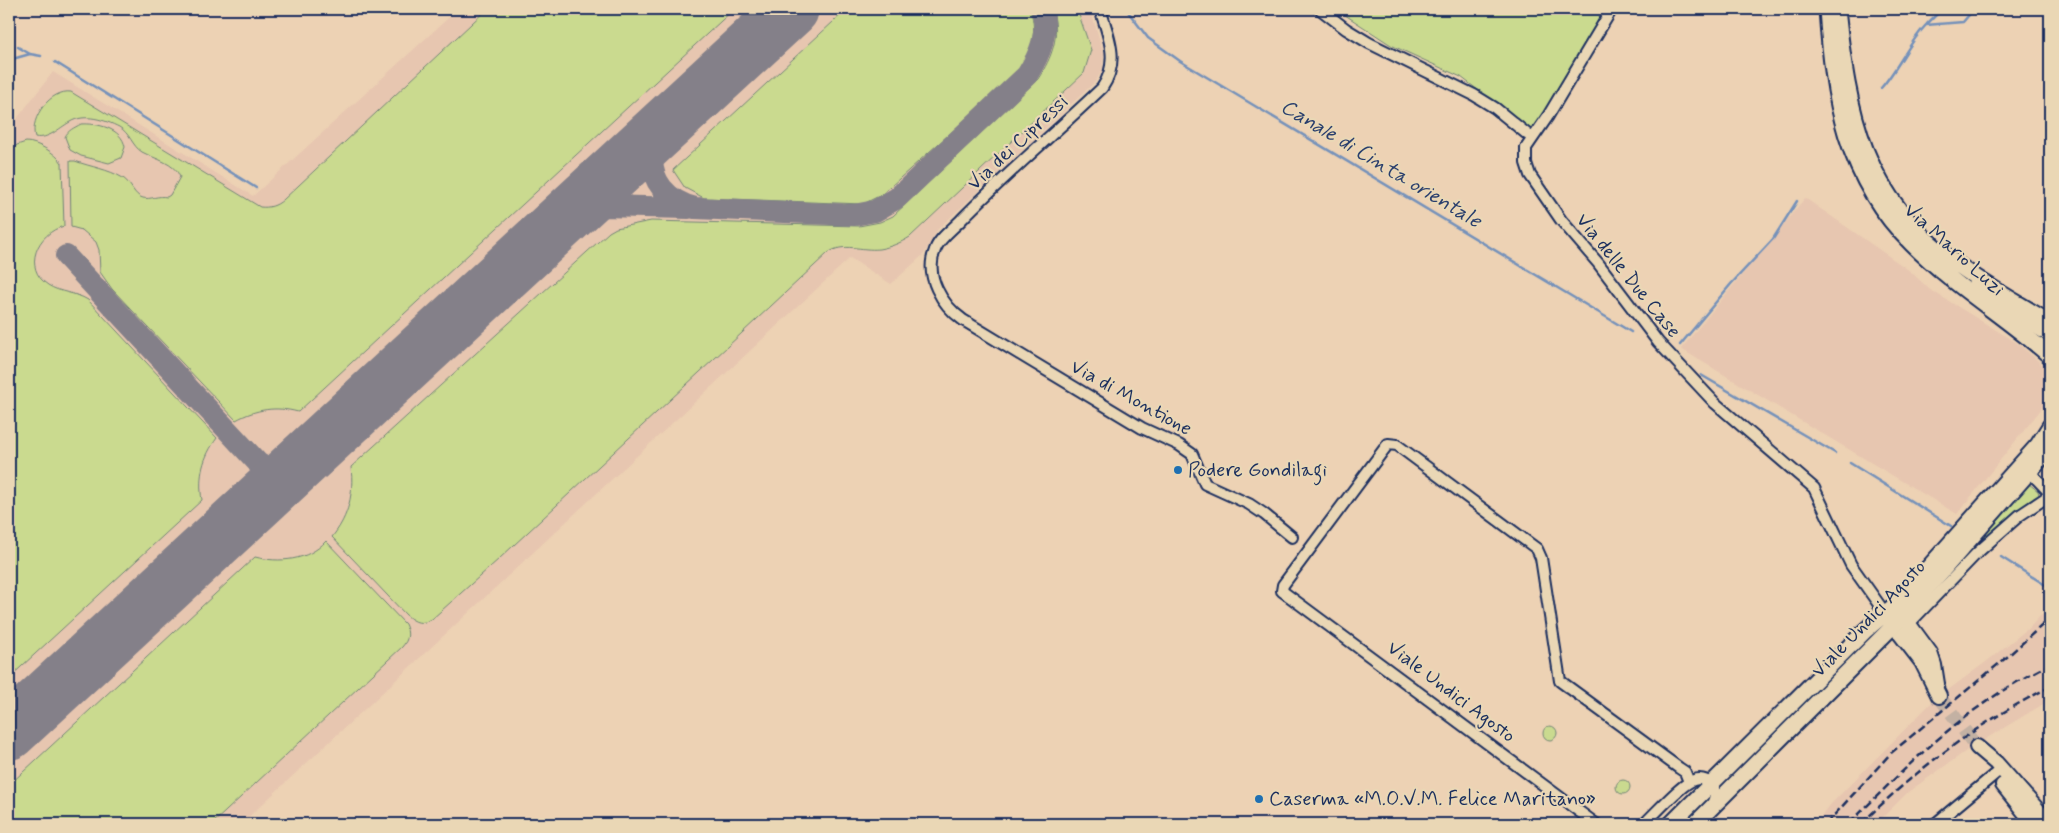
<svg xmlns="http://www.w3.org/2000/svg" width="2059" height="833" font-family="Mynerve,sans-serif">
	<rect width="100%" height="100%" fill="#edd2b4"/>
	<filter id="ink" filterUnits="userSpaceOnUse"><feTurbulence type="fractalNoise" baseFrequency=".02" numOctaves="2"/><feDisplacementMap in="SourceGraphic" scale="10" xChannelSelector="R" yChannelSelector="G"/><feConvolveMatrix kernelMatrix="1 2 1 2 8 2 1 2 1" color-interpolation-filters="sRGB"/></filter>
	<g filter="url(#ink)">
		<path fill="#e7c6b0" d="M 458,9 L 1090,9 L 1104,54 L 1102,71 L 1095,82 L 938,229 L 924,254 L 891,284 L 850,258 L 241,824 L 9,824 L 9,129 L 53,72 L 253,196 Z
			M 1805,198 L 1910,271 L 1929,289 L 2017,343 L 2043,365 L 2048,388 L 2046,403 L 1957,514 L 1681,349 Z
			M 2050,606 L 2050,700 L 1969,749 L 1908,792 L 1876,824 L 1815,824 L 1831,804 L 1933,701 L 1986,662 L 2030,627 Z"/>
		<path fill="#cada8f" stroke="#728476" d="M 487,9 L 734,9 L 298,412 C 276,406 256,409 236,420 L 112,289 L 100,272 L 99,250 L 96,242 L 82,230 L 71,227 L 70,161 L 75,161 C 91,167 108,169 123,178 C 131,183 134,196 143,198 C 150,200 158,195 167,197 L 170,195 L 180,177 C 175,163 155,159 142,152 C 132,146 130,133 119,127 C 105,120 85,113 70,122 C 59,128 48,140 35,137 C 29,118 51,89 71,92 L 260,207 C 269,208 276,206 283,200 Z
			M 847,9 L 1030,9 C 1039,35 1030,57 1013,77 L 881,195 L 863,204 L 704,198 L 685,188 L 673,170 Z
			M 1052,9 L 1077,9 L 1091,50 L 1084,73 L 910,237 C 900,243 891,247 879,249 C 862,251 843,242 828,253 L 499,559 L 432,619 C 421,625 416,623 406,615 L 332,537 C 349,516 354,493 351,467 L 609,232 L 616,228 L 651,221 L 859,226 L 880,222 L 893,216 L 1038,79 C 1052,57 1061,35 1052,9 Z
			M 1336,9 L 1608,9 L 1534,129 L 1529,129 L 1461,77 L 1391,45 Z
			M 81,124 C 97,123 122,128 125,147 L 121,158 L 109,163 L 81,156 L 70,150 L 65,137 C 68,130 74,128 81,124 Z
			M 26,142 C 37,142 56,153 62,163 L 64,226 C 37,233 22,268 48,285 C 60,293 75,292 88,300 L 217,438 C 203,457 198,476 202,500 L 9,678 L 9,151 L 17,145 Z
			M 2029,484 L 2038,491 L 2040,498 L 1908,619 Z
			M 326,541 L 405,624 C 409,633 409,639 402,647 L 212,824 L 9,824 L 9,785 L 255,557 C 279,563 308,561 326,541 Z
			M1543 733a7 7 0 1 1 14 0a7 7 0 1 1-14 0Z
			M1616 787a7 7 0 1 1 14 0a7 7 0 1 1-14 0Z"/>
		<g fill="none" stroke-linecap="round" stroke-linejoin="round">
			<path stroke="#7491ba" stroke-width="2.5" d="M 1126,9 L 1148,38 L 1180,61 L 1631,332
				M 1927,24 L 1942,9
				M 18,47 L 30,54 L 41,56
				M 9,60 L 30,54
				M 55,62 L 256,188
				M 1881,88 C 1898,69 1908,44 1926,25 L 1963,22 L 1974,9
				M 1680,345 L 1731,284 L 1773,239 L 1797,201
				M 1701,375 L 1835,453
				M 1850,463 L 1951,526
				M 2001,557 L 2050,588"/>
			<path stroke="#848089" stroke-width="22" d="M 661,129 C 659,136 655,144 653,151 C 648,181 668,201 695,208 L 854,215 L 875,211 L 897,198 L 1027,75 C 1040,54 1049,34 1042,9
				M 544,237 L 576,214 L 601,206 L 689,208
				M 66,256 L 258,463
				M 259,501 C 264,486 266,477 258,463 C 272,473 282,472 298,465"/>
			<path stroke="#848089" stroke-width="56" d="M 9,732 L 791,9"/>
			<path stroke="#c3b1a3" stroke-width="14" stroke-dasharray="14 7" stroke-linecap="butt" d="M 1939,696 L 1975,745"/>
			<defs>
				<path id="minor" d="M 1100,9 C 1109,37 1120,62 1102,88 C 1056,132 1007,173 962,219 C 954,228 939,238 935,250 C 924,276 942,305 963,320 L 1142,428 L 1179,445 L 1192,454 L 1205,484 L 1249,504 L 1264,514 L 1292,537
					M 1320,9 L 1346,29 L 1369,43 L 1474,95 L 1495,108 L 1532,138
					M 1612,9 L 1548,116 L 1526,148 L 1526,163 L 1530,175 L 1561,220 L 1598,263 L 1658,342 L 1715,403 L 1814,488 L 1851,565 L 1885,613
					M 2029,471 L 2050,493
					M 1904,629 L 1977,553 L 2020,515 L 2050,495
					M 1596,824 L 1282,591 L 1283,585 L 1388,444 L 1397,445 L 1537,549 L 1541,558 L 1560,681 L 1679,768 L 1685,772 L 1689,782
					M 1644,824 C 1655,814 1682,783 1694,780 C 1702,777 1710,781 1714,788 L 1715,796 L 1712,805
					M 1935,824 L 2001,769"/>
				<path id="secondary" d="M 1972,288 L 2050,335
					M 1906,613 L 1905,619 L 1930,653 L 1934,665 L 1937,684
					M 1888,618 L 1922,662 L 1939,696
					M 1977,747 L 1996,763 L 2050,824
					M 2003,785 L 2034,824"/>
				<path id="primary" d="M 1827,9 C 1833,98 1845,178 1912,244 C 1954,286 2006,317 2050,356
					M 1837,9 C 1848,113 1863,197 1954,262 C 1984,285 2018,303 2050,323
					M 1671,824 L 1866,630 L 1895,605 L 2038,445 L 2050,426
					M 1695,824 L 1899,620 L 2050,448"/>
			</defs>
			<use href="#minor" stroke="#1b2f5e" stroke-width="14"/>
			<use href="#secondary" stroke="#1b2f5e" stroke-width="18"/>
			<use href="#primary" stroke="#1b2f5e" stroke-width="19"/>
			<use href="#minor" stroke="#ead7b5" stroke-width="10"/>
			<use href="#secondary" stroke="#ead7b5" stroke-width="14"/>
			<use href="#primary" stroke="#ead7b5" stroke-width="15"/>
			<path stroke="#1b2f5e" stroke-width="2.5" stroke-dasharray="8 4" stroke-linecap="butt" d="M 1826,824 L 1891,753 L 2007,657 L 2050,618
				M 1849,824 C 1914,759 1966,706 2050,664
				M 1861,824 C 1918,768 1979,722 2050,687"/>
		</g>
	</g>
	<g fill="#1f6fb2" stroke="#ead7b5" stroke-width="2">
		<circle cx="1178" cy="470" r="5"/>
		<circle cx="1259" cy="799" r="5"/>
	</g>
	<g text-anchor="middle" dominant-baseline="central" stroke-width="4.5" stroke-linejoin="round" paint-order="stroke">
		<g font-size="20" fill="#1b2f5e" stroke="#ead7b5">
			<text transform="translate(1018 143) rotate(-43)">Via dei Cipressi</text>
			<text transform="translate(1954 250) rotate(42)">Via Mario Luzi</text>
			<text transform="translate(1628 276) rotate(51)">Via delle Due Case</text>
			<text transform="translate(1131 398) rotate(29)">Via di Montione</text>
			<text transform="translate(1869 619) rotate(-46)">Viale Undici Agosto</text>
			<text transform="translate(1451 692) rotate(37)">Viale Undici Agosto</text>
		</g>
		<g font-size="20" fill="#1b2f5e" stroke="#ead7b5" text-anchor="start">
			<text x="1188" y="470">Podere Gondilagi</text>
			<text x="1269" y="799">Caserma «M.O.V.M. Felice Maritano»</text>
		</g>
		<g font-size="21" font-style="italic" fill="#2a3f6d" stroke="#ead7b5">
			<text transform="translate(1381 164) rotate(31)">Canale di Cinta orientale</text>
		</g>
	</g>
	<rect width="2059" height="833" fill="none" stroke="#ead7b5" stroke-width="30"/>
	<rect x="15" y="15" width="2029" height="803" fill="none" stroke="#1b2f5e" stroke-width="2" filter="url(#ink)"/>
</svg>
